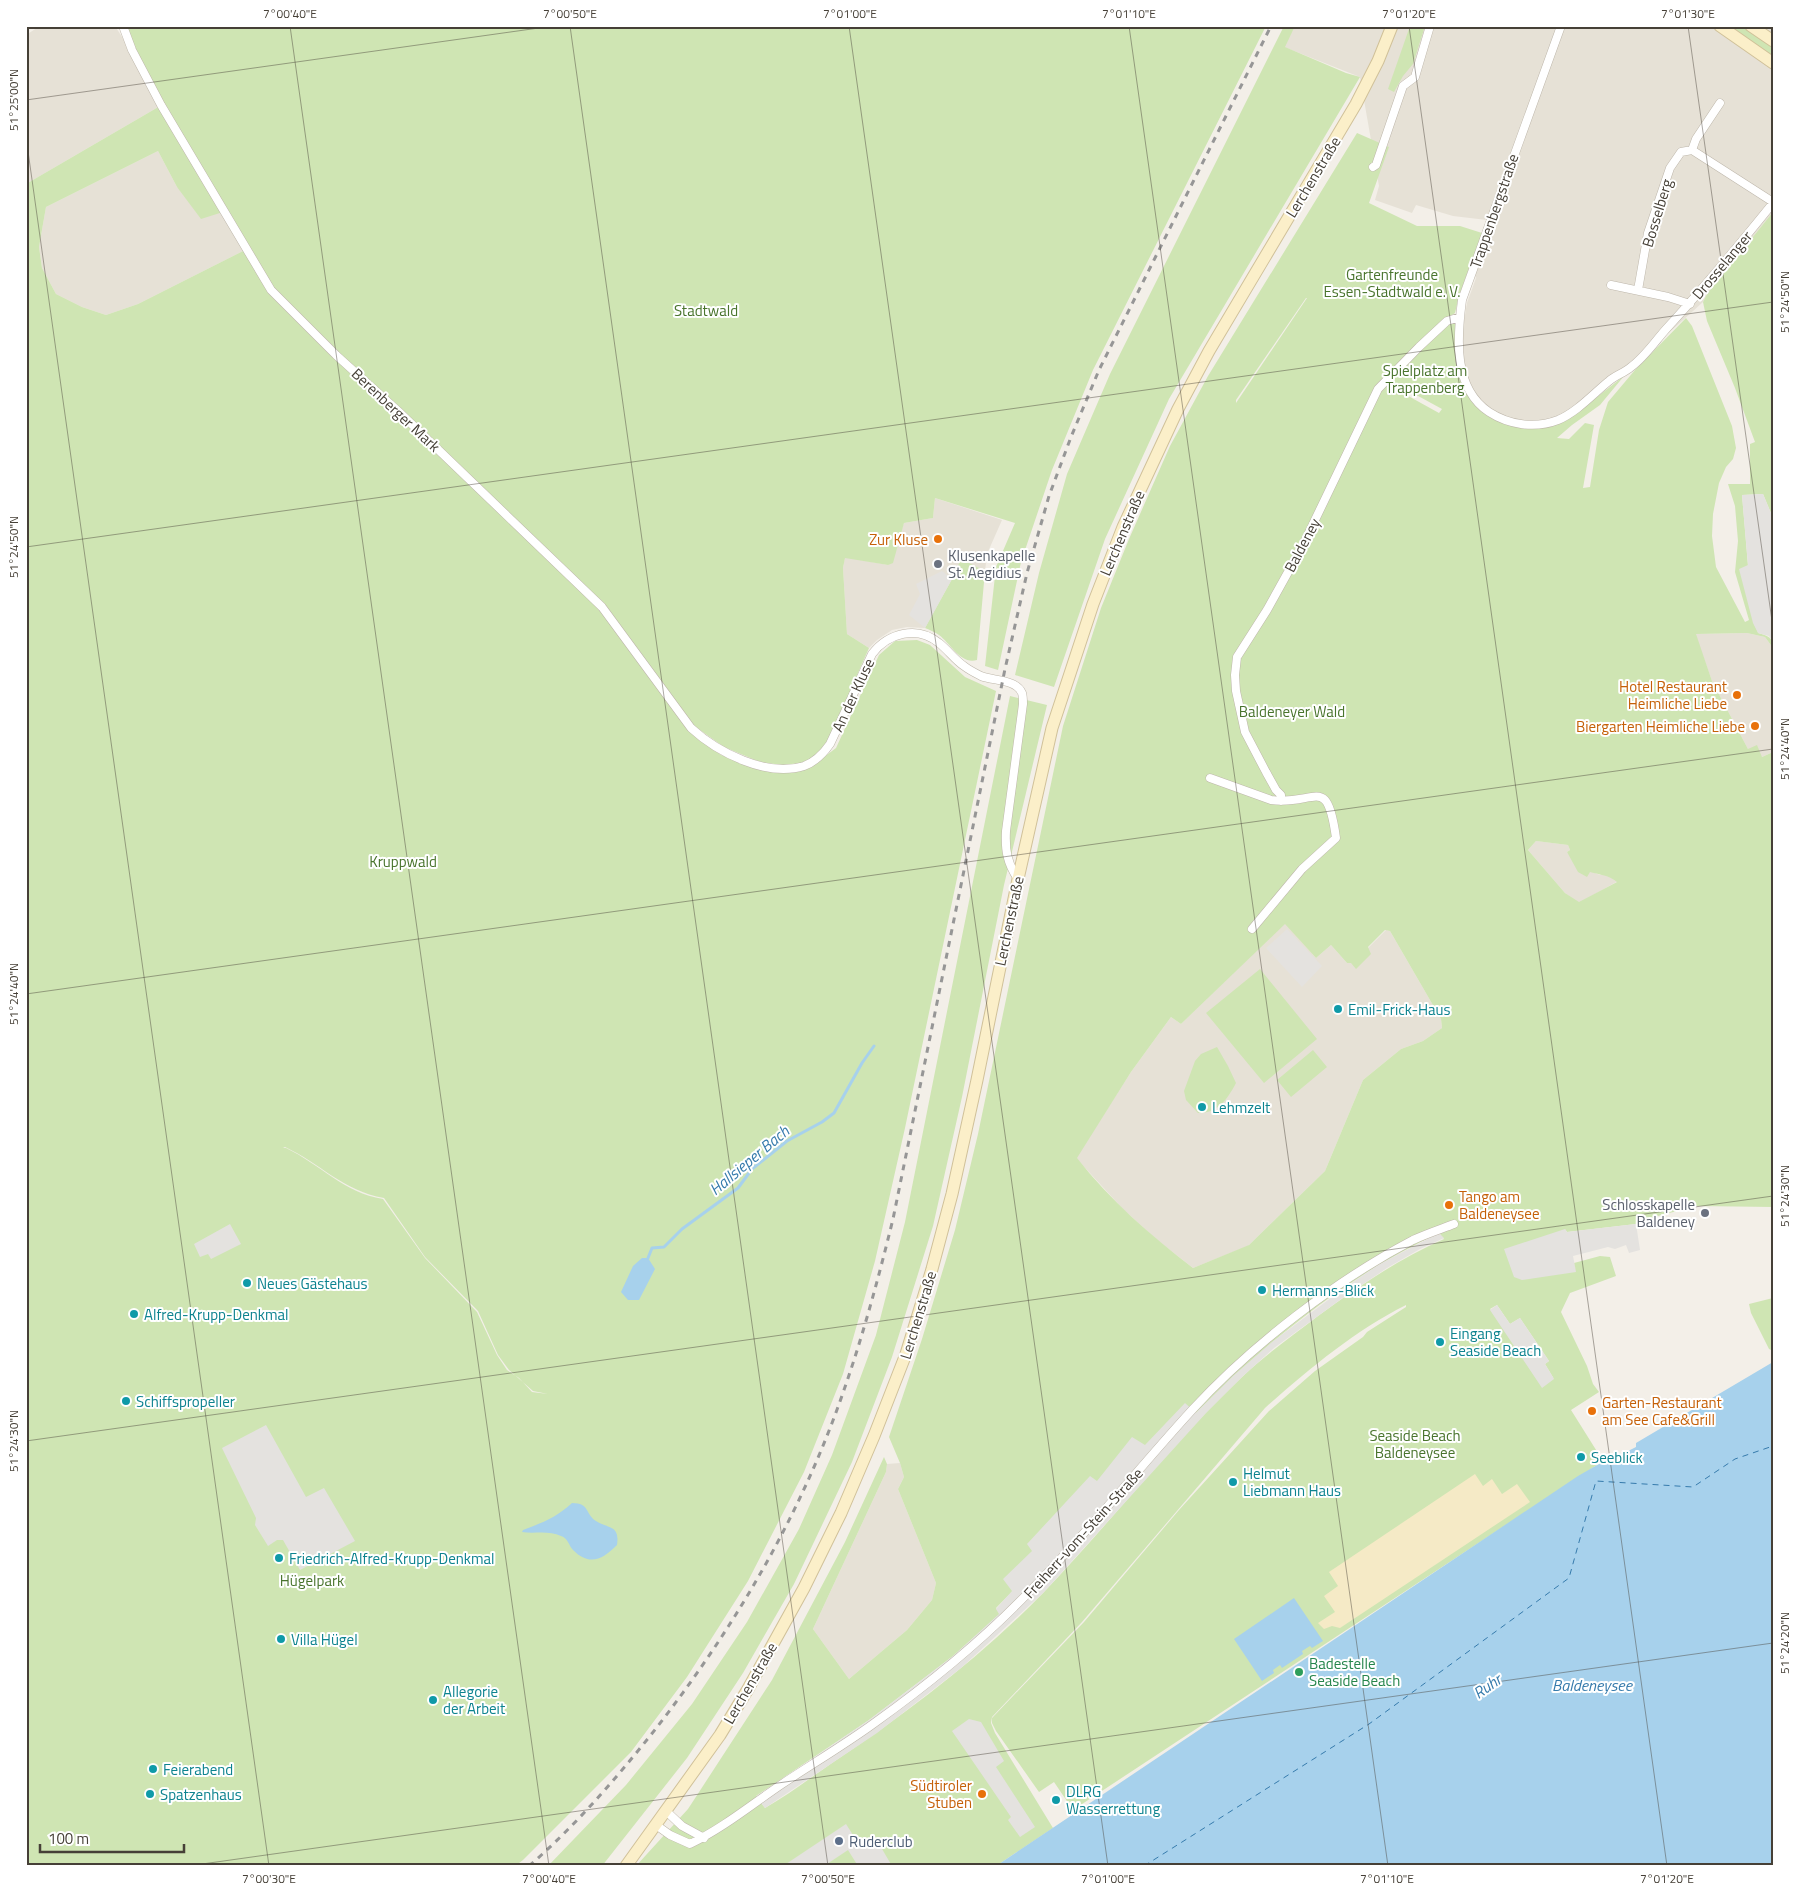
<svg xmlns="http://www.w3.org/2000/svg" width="1799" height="1892" font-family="'Titillium Web',sans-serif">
	<rect width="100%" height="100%" fill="#f3efe8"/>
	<path fill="#e6e1d6" d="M 40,26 L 115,26 L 131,51 L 160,106 L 26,184 L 26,35 Z
		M 1295,26 L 1773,26 L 1773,212 L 1707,294 L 1703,302 L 1631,367 L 1583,403 L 1543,424 L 1501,418 L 1468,390 L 1459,337 L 1464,321 L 1467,303 L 1476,278 L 1471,263 L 1487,220 L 1453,216 L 1416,205 L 1412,213 L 1375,200 L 1379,186 L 1360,77 L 1284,47 Z
		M 158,151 L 177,187 L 223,212 L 245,250 L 138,304 L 106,315 L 82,307 L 56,294 L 42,268 L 39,247 L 46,207 Z
		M 935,498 L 1002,520 L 987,554 L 985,571 L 961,560 L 952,579 L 925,628 L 907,627 L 892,630 L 877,640 L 869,648 L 847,634 L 843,568 L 845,557 L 888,565 L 904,523 L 933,518 Z
		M 1747,633 L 1765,637 L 1773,648 L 1773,752 L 1762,757 L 1748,749 L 1712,681 L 1695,634 Z
		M 1536,841 L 1568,845 L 1570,850 L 1567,852 L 1590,871 L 1600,875 L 1609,875 L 1618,881 L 1579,903 L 1565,893 L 1528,850 Z
		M 1285,923 L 1316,958 L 1331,945 L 1347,963 L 1368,948 L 1386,930 L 1390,931 L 1441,1019 L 1442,1028 L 1423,1041 L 1401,1049 L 1363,1080 L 1325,1171 L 1248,1246 L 1193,1268 L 1156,1239 L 1123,1209 L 1076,1158 L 1131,1072 L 1171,1017 L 1181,1024 Z
		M 900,1463 L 904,1477 L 898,1489 L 936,1583 L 932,1600 L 907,1630 L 849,1679 L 813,1629 L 886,1472 L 887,1464 Z"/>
	<path fill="#cfe5b3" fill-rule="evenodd" d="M 127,26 L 1266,26 L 1093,370 L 1052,470 L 1021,562 L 998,670 L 985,666 L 996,567 L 1015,523 L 935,498 L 933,518 L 904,523 L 893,563 L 888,565 L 845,558 L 843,568 L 847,634 L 869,648 L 827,744 L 814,757 L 801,763 L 782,765 L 760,762 L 724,747 L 693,725 L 604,603 L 518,525 L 600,608 L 691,732 L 721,755 L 758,768 L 781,771 L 820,760 L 836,748 L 879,655 L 895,641 L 917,640 L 930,645 L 965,677 L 996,691 L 905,1128 L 875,1261 L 843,1374 L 804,1472 L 748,1581 L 687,1677 L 631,1752 L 523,1860 L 515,1866 L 26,1866 L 26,184 L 160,106 L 223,212 L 201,219 L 177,187 L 158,151 L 46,207 L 39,247 L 42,268 L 56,294 L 82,307 L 106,315 L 138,304 L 245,250 L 269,291 L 338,355 L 273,288 L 133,50 ZM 285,1147 C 320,1163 343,1191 384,1198 L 425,1257 L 478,1311 L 498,1355 L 509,1370 L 533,1391 L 548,1394 L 532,1392 L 519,1378 L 507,1370 L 497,1355 L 477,1312 L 425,1258 L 383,1199 C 344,1193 320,1164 286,1148 L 283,1148 Z
		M 1284,26 L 1295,26 L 1285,47 L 1346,73 L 1360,77 L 1169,399 L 1105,539 L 1054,687 L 1015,675 L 1039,573 L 1067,474 L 1110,374 Z
		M 1410,26 L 1425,26 L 1413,64 L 1403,76 L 1394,92 L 1388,89 Z
		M 1727,26 L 1745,26 L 1773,46 L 1773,59 Z
		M 1357,133 L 1389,147 L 1369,203 L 1417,226 L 1460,226 L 1482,233 L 1459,296 L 1455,313 L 1440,323 L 1421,340 L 1425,344 L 1448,323 L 1458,320 L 1460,374 L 1483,409 L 1527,427 L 1584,407 L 1624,376 L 1600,405 L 1572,425 L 1557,438 L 1569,439 L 1585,423 L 1594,425 L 1583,488 L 1590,487 L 1599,430 L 1608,402 L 1635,370 L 1686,318 L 1692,326 L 1732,426 L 1736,448 L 1733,459 L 1726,467 L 1719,483 L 1713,514 L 1712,536 L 1716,567 L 1745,622 L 1749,620 L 1735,572 L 1738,541 L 1735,506 L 1728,484 L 1750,484 L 1750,444 L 1755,442 L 1735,388 L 1707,321 L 1703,302 L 1707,294 L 1773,212 L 1773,518 L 1763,494 L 1742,495 L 1748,566 L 1758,633 C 1768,636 1773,637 1773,648 L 1765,637 L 1747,633 L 1696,634 L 1712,681 L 1748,749 L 1757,745 L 1762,757 L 1773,752 L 1773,1207 L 1696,1206 L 1658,1216 L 1636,1224 L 1567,1232 L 1565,1229 L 1576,1271 L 1574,1263 L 1600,1256 L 1610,1257 L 1616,1276 L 1570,1293 L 1561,1312 L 1587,1366 L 1593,1384 L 1599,1392 L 1571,1410 L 1603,1461 L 1073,1810 L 1054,1782 L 1039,1792 L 996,1731 L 992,1723 L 992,1718 L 1084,1622 L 1179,1510 L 1269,1411 L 1315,1371 L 1363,1337 L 1367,1332 L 1406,1307 L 1406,1305 C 1354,1331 1308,1370 1265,1408 L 1082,1622 L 992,1717 L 991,1723 L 995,1733 L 1053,1828 L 996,1866 L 636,1866 L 688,1809 L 772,1680 L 845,1542 L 884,1457 L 887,1464 L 886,1472 L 813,1629 L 849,1679 L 907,1630 L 932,1600 L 936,1583 L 898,1489 L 904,1477 L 900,1463 L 889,1437 L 922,1339 L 955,1230 L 978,1134 L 1063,726 L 1101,608 L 1129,539 L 1170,446 L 1208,376 ZM 1306,298 L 1307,298 L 1236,403 L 1236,400 ZM 1398,385 L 1442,409 L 1439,413 L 1401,392 L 1396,388 ZM 1536,841 L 1568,845 L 1570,850 L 1567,852 L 1578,872 L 1587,877 L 1590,872 C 1600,875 1609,875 1617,882 L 1579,902 L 1565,893 L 1528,850 ZM 1285,924 L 1316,958 L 1331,945 L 1347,963 L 1351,963 L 1356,969 L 1371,954 L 1368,947 L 1385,930 L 1390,931 L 1441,1019 L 1442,1028 L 1423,1041 L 1401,1049 L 1363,1080 L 1325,1171 L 1249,1245 L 1193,1268 C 1150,1235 1110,1200 1077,1158 L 1131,1072 L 1171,1017 L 1181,1024 ZM 1439,1233 L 1444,1239 C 1398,1259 1358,1287 1318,1316 C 1292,1336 1265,1355 1241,1378 C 1171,1444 1111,1522 1044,1592 C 981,1657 907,1713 832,1763 C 810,1778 788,1795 765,1808 L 756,1796 L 869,1720 L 953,1656 L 1000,1614 L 996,1608 L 1192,1410 L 1196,1413 C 1267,1342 1347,1276 1439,1233 ZM 1497,1305 L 1510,1324 L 1520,1318 L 1549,1361 L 1545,1364 L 1554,1379 L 1490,1309 Z
		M 961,559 L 985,571 L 977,660 C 961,665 951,644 939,635 C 935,632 930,630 925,628 L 952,579 Z
		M 1010,696 L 1047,705 L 1004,885 L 962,1097 L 933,1226 L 892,1357 L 852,1462 L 794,1584 L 743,1673 L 687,1758 L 602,1866 L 548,1866 L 626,1785 L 692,1704 L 747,1622 L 799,1529 L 832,1455 L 876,1335 L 905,1222 Z
		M 1260,969 L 1317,1039 L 1264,1083 L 1206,1013 Z
		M 1217,1047 L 1228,1066 L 1236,1083 C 1227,1100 1218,1113 1198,1113 L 1186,1100 L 1184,1091 L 1195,1061 L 1201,1054 Z
		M 1313,1050 L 1327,1067 L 1291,1097 L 1277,1080 Z
		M 1773,1298 L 1773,1351 L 1769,1349 L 1751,1313 L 1749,1304 Z"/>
	<path fill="#f5eac6" d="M 1475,1474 L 1483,1486 L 1492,1479 L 1502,1494 L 1517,1484 L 1530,1502 L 1340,1628 L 1332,1626 L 1324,1629 L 1318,1623 L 1335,1612 L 1324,1596 L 1338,1586 L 1329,1572 Z"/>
	<path fill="#e4e2df" d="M 1763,494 L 1773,518 L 1773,642 L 1769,636 L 1758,633 L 1753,623 L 1739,569 L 1748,565 L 1742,495 Z
		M 942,571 L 952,579 L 925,628 L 909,615 L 920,594 L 916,584 Z
		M 1287,929 L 1322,966 L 1302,987 L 1266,948 Z
		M 230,1224 L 241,1244 L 211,1259 L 208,1254 L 200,1257 L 194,1244 Z
		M 1636,1224 L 1640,1250 L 1629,1253 L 1626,1245 L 1615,1249 L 1608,1247 L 1573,1256 L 1576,1272 L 1522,1280 L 1514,1277 L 1504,1249 L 1565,1229 L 1567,1232 Z
		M 1439,1233 L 1444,1238 L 1420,1249 L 1387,1268 L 1344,1297 L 1274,1348 L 1242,1377 L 1206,1413 L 1044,1592 L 961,1668 L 877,1733 L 765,1808 L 756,1797 L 869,1720 L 953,1656 L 999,1614 L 996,1609 L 1012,1591 L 1003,1579 L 1032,1551 L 1027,1544 L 1090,1476 L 1097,1481 L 1132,1437 L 1145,1445 L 1185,1403 L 1196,1413 L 1233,1376 L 1272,1342 L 1340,1291 L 1378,1265 Z
		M 1497,1305 L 1510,1324 L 1520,1318 L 1549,1361 L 1545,1364 L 1554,1379 L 1542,1388 L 1490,1310 Z
		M 266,1425 L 306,1497 L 324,1488 L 355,1541 L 300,1570 L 283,1540 L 277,1540 L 268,1546 L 255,1525 L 256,1518 L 222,1448 Z
		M 969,1719 L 981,1722 L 1004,1761 L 996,1767 L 1035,1827 L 1020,1837 L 1008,1820 L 1011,1817 L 952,1731 Z
		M 846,1824 L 860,1846 L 875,1837 L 892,1866 L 858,1866 L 848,1850 L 824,1866 L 783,1866 Z"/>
	<path fill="#a7d1ec" d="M 642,1258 L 648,1258 L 655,1269 L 639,1300 L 628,1300 L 621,1292 L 633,1266 Z
		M 1773,1362 L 1773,1866 L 996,1866 L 1578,1476 L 1618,1453 L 1622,1454 L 1636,1447 L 1636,1443 Z
		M 572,1503 C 590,1503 585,1514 596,1521 C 609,1529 620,1525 617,1545 C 603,1559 590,1567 573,1550 C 569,1546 568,1538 561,1536 C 549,1530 535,1534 522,1532 L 523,1530 C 542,1523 557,1517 572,1503 Z
		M 1294,1598 L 1323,1641 L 1312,1648 L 1310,1646 L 1302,1651 L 1303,1654 L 1282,1668 L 1280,1665 L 1273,1670 L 1274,1673 L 1262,1681 L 1234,1639 Z"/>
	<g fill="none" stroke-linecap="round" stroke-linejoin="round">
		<path stroke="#a7d1ec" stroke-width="3" d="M 648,1258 L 652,1248 L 664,1247 L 682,1229 L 738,1188 L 752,1169 L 787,1141 L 822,1122 L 834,1113 L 862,1063 L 874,1046"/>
		<path stroke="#367bac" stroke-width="1" stroke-dasharray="6 5" stroke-linecap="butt" d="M 1144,1866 L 1369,1724 L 1569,1578 L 1596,1481 L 1693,1487 L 1735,1459 L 1773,1446"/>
		<defs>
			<path id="street" d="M 123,26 L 132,50 L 161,105 L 271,290 L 336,355 L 398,411 L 602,607 L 691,728 C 717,752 767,778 804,766 C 815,762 823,754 830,744 L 872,654 C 888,633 917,625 939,643 C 948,650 955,660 964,666 C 969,670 975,673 981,676 C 993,681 1016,679 1022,693 C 1023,696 1023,701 1023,704 L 1006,831 C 1005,850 1007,863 1018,879
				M 1561,26 L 1462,300 C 1457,338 1453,388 1489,412 C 1509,425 1535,429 1558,420 C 1577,412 1593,394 1609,381 C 1616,375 1624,373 1631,367 C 1645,357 1656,340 1667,328 C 1704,288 1739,245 1773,203
				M 1692,150 L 1696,139 L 1720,103
				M 1373,167 L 1376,165 L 1403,86 L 1415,77 L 1430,26
				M 1611,285 L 1668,297 L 1690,304
				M 1638,290 L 1648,233 L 1670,168 L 1681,152 L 1692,150 L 1773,202
				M 1210,778 L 1271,800 C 1316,806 1327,772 1336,838 L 1302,869 L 1252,929
				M 1281,801 L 1281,795 L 1276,790 L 1266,772 L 1245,732 L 1236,691 L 1235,675 L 1237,657 L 1267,610 L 1302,547 L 1378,389 L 1419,347 L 1447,321 L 1460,317
				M 666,1811 L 682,1826 L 704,1838
				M 656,1825 L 670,1835 L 690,1844 C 723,1828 751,1805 782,1784 C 812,1764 844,1745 873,1724 C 929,1684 982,1641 1029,1592 C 1087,1534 1137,1470 1192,1410 C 1252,1345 1335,1281 1413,1240 C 1426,1234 1441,1229 1454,1224"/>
			<path id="secondary" d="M 1720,26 L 1773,63
				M 1751,26 L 1773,41
				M 626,1866 L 720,1735 L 748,1689 L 804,1588 L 841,1513 L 874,1436 L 906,1354 L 932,1269 L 952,1194 L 977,1080 L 1018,879 L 1052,728 L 1093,604 L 1123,527 L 1178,409 L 1209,351 L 1356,104 L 1378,61 L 1392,26"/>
		</defs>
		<use href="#street" stroke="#beb7ab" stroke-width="9"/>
		<use href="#secondary" stroke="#d0c199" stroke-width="13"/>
		<use href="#street" stroke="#fff" stroke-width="8"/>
		<use href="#secondary" stroke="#fbefc9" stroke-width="11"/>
		<path stroke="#969696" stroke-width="3" stroke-dasharray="6 6" stroke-linecap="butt" d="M 529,1866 C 574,1827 613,1782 650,1736 C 733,1631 802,1514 845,1387 C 864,1332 879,1276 893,1219 L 1005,669 L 1027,573 L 1049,496 L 1071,437 L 1099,370 L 1271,26"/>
	</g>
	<path fill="none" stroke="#464037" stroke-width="1" stroke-opacity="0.45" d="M 290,26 L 549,1866M 570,26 L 828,1866M 849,26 L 1108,1866M 1129,26 L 1388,1866M 1409,26 L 1667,1866M 1688,26 L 1773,628M 26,100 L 553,26M 26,137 L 269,1866M 26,547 L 1773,302M 26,994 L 1773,749M 26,1441 L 1773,1196M 188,1866 L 1773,1643"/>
	<g fill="#e8710a" stroke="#fff" stroke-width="2">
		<circle cx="938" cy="539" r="5"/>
		<circle cx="1737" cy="695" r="5"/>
		<circle cx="1755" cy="726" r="5"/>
		<circle cx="1449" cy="1205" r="5"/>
		<circle cx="1592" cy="1411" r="5"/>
		<circle cx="982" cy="1794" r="5"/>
	</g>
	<g fill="#6b7280" stroke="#fff" stroke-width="2">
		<circle cx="938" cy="564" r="5"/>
		<circle cx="1705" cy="1213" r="5"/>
	</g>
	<g fill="#0f9aa8" stroke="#fff" stroke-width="2">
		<circle cx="1338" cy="1009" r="5"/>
		<circle cx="1202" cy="1107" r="5"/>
		<circle cx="247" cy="1283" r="5"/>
		<circle cx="1262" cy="1290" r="5"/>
		<circle cx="134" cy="1314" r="5"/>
		<circle cx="1440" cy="1342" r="5"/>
		<circle cx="126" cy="1401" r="5"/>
		<circle cx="1581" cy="1457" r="5"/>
		<circle cx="1233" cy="1482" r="5"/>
		<circle cx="279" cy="1558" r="5"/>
		<circle cx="281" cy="1639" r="5"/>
		<circle cx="433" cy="1700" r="5"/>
		<circle cx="153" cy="1769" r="5"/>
		<circle cx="150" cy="1794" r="5"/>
		<circle cx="1056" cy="1800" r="5"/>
	</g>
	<circle fill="#2e9e5b" stroke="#fff" stroke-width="2" cx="1299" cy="1672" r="5"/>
	<circle fill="#5c6f8a" stroke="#fff" stroke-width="2" cx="839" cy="1841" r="5"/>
	<g text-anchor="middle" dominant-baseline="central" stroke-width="4" stroke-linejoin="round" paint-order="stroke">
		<g font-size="15" fill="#464037" stroke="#fff">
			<text transform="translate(1313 177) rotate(-59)">Lerchenstraße</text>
			<text transform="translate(1494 211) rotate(-71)">Trappenbergstraße</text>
			<text transform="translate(1657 213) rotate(-73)">Bosselberg</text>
			<text transform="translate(1722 265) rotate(-50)">Drosselanger</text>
			<text transform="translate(396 410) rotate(43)">Berenberger Mark</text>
			<text transform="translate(1122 533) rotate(-67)">Lerchenstraße</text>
			<text transform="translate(1302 545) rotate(-62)">Baldeney</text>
			<text transform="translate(853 695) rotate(-65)">An der Kluse</text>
			<text transform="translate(1009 921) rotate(-78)">Lerchenstraße</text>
			<text transform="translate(918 1315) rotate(-73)">Lerchenstraße</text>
			<text transform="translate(1083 1533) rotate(-48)">Freiherr-vom-Stein-Straße</text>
			<text transform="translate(750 1683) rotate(-60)">Lerchenstraße</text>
		</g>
		<g font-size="15" fill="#49742d" stroke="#fff">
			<text x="1392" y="274">Gartenfreunde<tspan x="1392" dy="17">Essen-Stadtwald e. V.</tspan></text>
			<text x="706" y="310">Stadtwald</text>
			<text x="1425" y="370">Spielplatz am<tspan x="1425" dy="17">Trappenberg</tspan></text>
			<text x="1292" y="711">Baldeneyer Wald</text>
			<text x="403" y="861">Kruppwald</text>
			<text x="1415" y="1435">Seaside Beach<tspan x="1415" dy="17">Baldeneysee</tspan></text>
			<text x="312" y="1580">Hügelpark</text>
		</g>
		<g font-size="15" fill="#c56008" stroke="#fff" text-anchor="end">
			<text x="928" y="539">Zur Kluse</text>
			<text x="1727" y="686">Hotel Restaurant<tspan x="1727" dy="17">Heimliche Liebe</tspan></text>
			<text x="1745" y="726">Biergarten Heimliche Liebe</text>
			<text x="1459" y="1196" text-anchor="start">Tango am<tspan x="1459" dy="17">Baldeneysee</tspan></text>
			<text x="1602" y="1402" text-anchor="start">Garten-Restaurant<tspan x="1602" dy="17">am See Cafe&amp;Grill</tspan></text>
			<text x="972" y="1785">Südtiroler<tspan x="972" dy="17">Stuben</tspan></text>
		</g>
		<g font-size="15" fill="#5b616d" stroke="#fff" text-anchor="start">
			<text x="948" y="555">Klusenkapelle<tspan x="948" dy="17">St. Aegidius</tspan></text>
			<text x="1695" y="1204" text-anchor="end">Schlosskapelle<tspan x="1695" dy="17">Baldeney</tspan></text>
		</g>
		<g font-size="15" fill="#0d838f" stroke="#fff" text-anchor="start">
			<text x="1348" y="1009">Emil-Frick-Haus</text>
			<text x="1212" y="1107">Lehmzelt</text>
			<text x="257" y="1283">Neues Gästehaus</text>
			<text x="1272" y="1290">Hermanns-Blick</text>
			<text x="144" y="1314">Alfred-Krupp-Denkmal</text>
			<text x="1450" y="1333">Eingang<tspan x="1450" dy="17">Seaside Beach</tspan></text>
			<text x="136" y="1401">Schiffspropeller</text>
			<text x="1591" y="1457">Seeblick</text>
			<text x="1243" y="1473">Helmut<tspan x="1243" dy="17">Liebmann Haus</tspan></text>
			<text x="289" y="1558">Friedrich-Alfred-Krupp-Denkmal</text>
			<text x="291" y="1639">Villa Hügel</text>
			<text x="443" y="1691">Allegorie<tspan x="443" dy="17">der Arbeit</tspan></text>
			<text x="163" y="1769">Feierabend</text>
			<text x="1066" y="1791">DLRG<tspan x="1066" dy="17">Wasserrettung</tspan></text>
			<text x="160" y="1794">Spatzenhaus</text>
		</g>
		<g font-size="15" fill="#27864d" stroke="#fff" text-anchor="start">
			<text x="1309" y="1663">Badestelle<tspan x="1309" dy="17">Seaside Beach</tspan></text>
		</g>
		<g font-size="15" fill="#4e5e75" stroke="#fff" text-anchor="start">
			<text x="849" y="1841">Ruderclub</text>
		</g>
		<g font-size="16" font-style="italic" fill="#367bac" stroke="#fff">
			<text transform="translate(749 1160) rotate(-40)">Hallsieper Bach</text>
			<text x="1592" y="1685">Baldeneysee</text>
			<text transform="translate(1487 1686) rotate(-35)">Ruhr</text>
		</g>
	</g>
	<rect width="1799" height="1892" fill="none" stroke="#ffffff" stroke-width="55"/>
	<path d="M40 1844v8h144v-8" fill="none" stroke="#464037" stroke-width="2.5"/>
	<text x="48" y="1844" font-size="15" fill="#464037" stroke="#ffffff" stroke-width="4" paint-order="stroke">100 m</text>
	<rect x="28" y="28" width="1744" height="1836" fill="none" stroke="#464037" stroke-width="2"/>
	<g font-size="12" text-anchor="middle" fill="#464037">
		<text x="290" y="18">7°00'40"E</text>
		<text x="570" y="18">7°00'50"E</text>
		<text x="850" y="18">7°01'00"E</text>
		<text x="1129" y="18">7°01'10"E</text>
		<text x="1409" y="18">7°01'20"E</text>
		<text x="1688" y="18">7°01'30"E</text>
		<text transform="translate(14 100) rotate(-90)" y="4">51°25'00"N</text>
		<text transform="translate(1785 302) rotate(-90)" y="4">51°24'50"N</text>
		<text transform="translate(14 547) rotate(-90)" y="4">51°24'50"N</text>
		<text transform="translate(1785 749) rotate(-90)" y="4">51°24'40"N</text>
		<text transform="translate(14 994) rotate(-90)" y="4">51°24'40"N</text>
		<text transform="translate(1785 1196) rotate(-90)" y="4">51°24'30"N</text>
		<text transform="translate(14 1441) rotate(-90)" y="4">51°24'30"N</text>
		<text transform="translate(1785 1643) rotate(-90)" y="4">51°24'20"N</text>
		<text x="269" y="1883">7°00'30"E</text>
		<text x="549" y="1883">7°00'40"E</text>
		<text x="828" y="1883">7°00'50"E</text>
		<text x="1108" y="1883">7°01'00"E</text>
		<text x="1387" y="1883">7°01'10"E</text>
		<text x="1667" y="1883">7°01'20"E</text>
	</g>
</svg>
